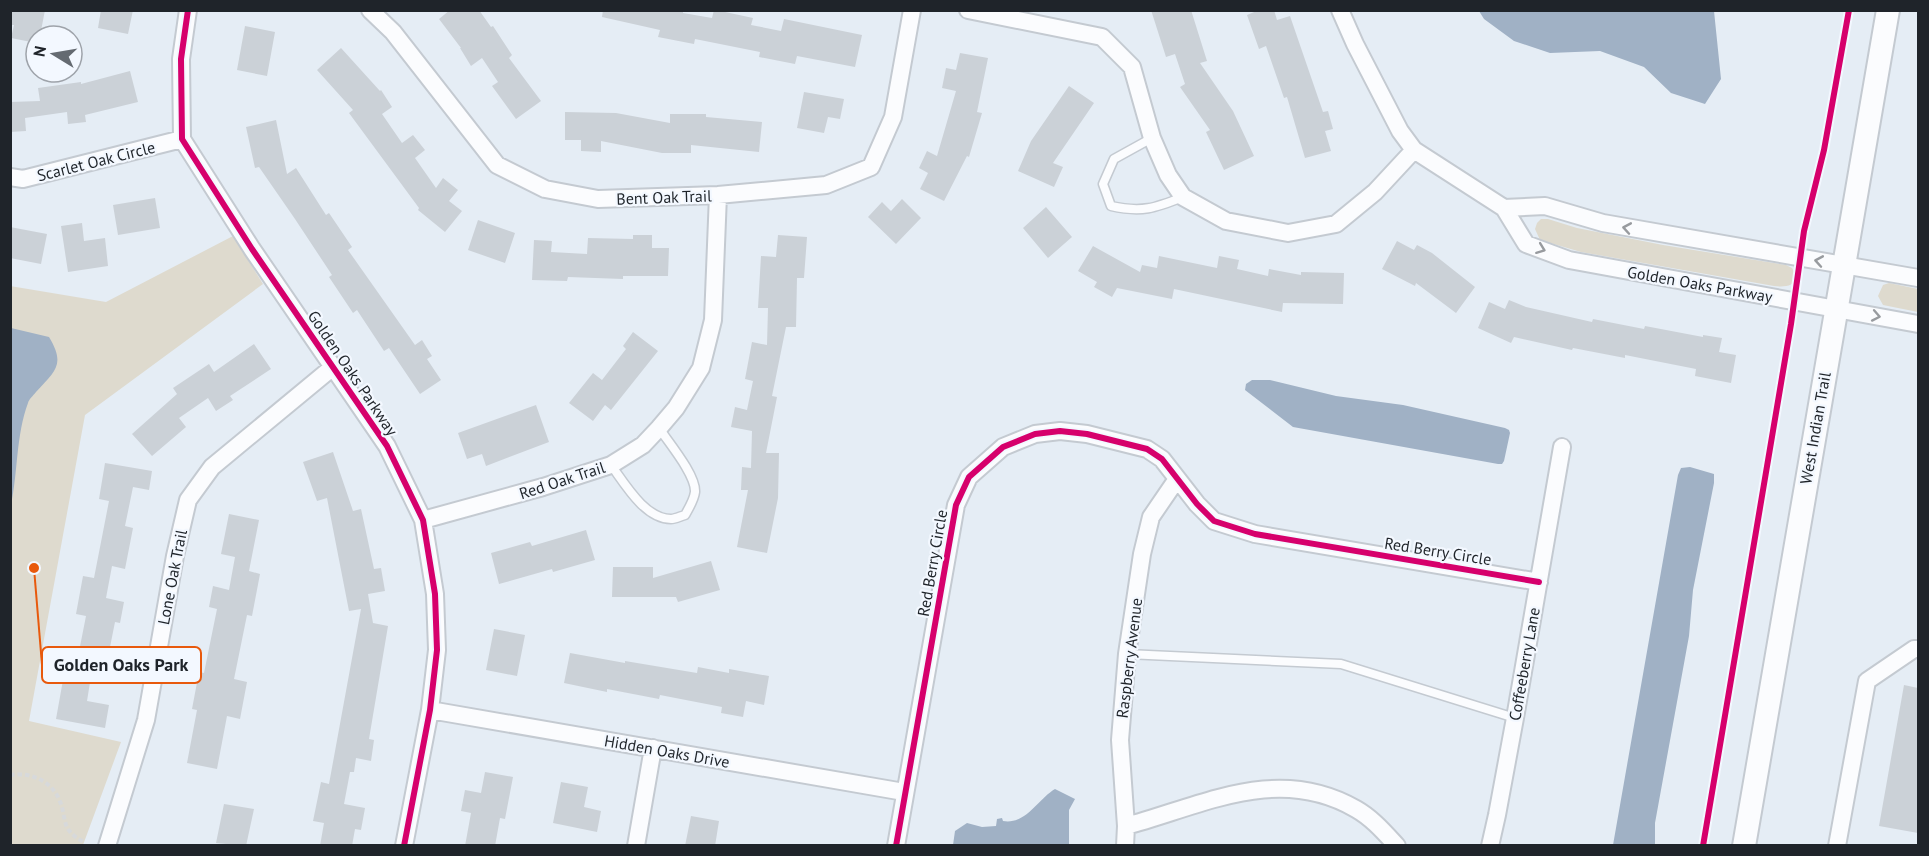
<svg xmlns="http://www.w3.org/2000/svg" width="1929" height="856" font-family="'PT Sans',sans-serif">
	<rect width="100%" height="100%" fill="#e5edf5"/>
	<path fill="#dedace" d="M 1541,219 L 1548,219 L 1577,228 L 1663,245 L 1786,265 L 1792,268 C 1802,285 1787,288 1774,286 L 1581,252 L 1540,240 L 1535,229 L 1537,223 Z
		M 233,236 L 263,284 L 85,415 L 29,721 L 121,742 L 83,845 L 11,845 L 10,286 L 106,302 Z
		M 1889,283 L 1918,289 L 1918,312 L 1883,305 L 1878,296 L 1883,285 Z"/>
	<path fill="#a0b1c5" d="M 1479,11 L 1714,11 L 1721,79 L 1705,104 L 1671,93 L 1644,67 L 1600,51 L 1550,53 L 1514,41 L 1484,19 Z
		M 11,328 L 49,337 C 66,365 55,371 36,392 C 33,396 29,399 28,403 C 16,435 18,472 11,505 Z
		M 1252,380 L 1270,380 L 1336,396 L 1403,405 L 1505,428 L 1509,430 L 1510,433 L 1504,461 L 1502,464 L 1498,464 L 1293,427 L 1245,390 L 1246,384 Z
		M 1690,467 L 1714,474 L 1714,483 L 1693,590 L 1689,636 L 1655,823 L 1655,845 L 1613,845 L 1678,475 L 1681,468 Z
		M 1055,789 L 1075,799 L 1069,810 L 1069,845 L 953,845 L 955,831 L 967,823 L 982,827 L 996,826 L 997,819 L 1002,818 L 1003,821 C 1026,825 1038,799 1055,789 Z"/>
	<path fill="#cbd1d7" d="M 10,10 L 45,10 L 40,36 L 36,36 L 36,43 L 11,38 L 14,25 L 10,25 Z
		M 101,10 L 133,10 L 128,34 L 98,28 Z
		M 450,10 L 479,10 L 491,27 L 493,26 L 512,55 L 509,58 L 541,101 L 516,119 L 492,86 L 498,82 L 482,58 L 471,66 L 460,48 L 461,48 L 439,19 Z
		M 603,10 L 683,10 L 683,13 L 712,18 L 714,10 L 716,10 L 753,18 L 751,25 L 781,31 L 784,19 L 862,35 L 855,67 L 797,56 L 795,64 L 759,57 L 760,52 L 695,39 L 694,44 L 658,37 L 660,30 L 602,17 Z
		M 1151,10 L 1191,10 L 1207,61 L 1200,63 L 1233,111 L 1254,156 L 1224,170 L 1206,132 L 1210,130 L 1180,87 L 1185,84 L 1175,54 L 1166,57 Z
		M 1259,10 L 1274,10 L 1277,20 L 1290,16 L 1323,112 L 1328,111 L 1333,129 L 1325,131 L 1331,151 L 1305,158 L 1287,97 L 1284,98 L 1266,46 L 1259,49 L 1247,15 Z
		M 245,26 L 275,32 L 267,76 L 237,70 Z
		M 341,48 L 380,91 L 381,90 L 392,107 L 382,114 L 402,143 L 413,135 L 425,150 L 415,158 L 436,188 L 443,178 L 458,190 L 449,201 L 462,211 L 445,232 L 418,210 L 419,208 L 349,113 L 353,110 L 317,70 Z
		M 960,53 L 988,58 L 977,112 L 982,113 L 969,157 L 967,156 L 944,201 L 920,189 L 928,173 L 919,168 L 927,151 L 937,156 L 956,91 L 942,88 L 946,68 L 956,70 Z
		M 130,71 L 138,102 L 85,115 L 86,122 L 68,124 L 67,112 L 25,118 L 26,131 L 10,132 L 10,102 L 40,101 L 38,88 L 81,82 L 81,84 Z
		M 1069,86 L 1094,103 L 1053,163 L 1063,167 L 1054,187 L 1018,171 L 1031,141 Z
		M 804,92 L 844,99 L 840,119 L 828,117 L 824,133 L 797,128 Z
		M 565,112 L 616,113 L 670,123 L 670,114 L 706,114 L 706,117 L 762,122 L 759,152 L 691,145 L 691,153 L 662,153 L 601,141 L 601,152 L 581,151 L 581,140 L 565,140 Z
		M 276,120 L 287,174 L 296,168 L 326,215 L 329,213 L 352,247 L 348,250 L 415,345 L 422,340 L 432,356 L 427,359 L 441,380 L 420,394 L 389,348 L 384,351 L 357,310 L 353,313 L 329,277 L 332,275 L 295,219 L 259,167 L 255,168 L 246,127 Z
		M 155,198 L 160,228 L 118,235 L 113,205 Z
		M 902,199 L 921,218 L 896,244 L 868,217 L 882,202 L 891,211 Z
		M 1046,207 L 1072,237 L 1048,258 L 1023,228 Z
		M 478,220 L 515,233 L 505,263 L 468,250 Z
		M 82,223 L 84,241 L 105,238 L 108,266 L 68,272 L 61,226 Z
		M 10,227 L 47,234 L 41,264 L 10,258 Z
		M 633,235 L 652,235 L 652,248 L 669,248 L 668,276 L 623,276 L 623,279 L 568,277 L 567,281 L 532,280 L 534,240 L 552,241 L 551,252 L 587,254 L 588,238 L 633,239 Z
		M 778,235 L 807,237 L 804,278 L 797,278 L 796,327 L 786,327 L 772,396 L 777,397 L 766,453 L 779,453 L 778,498 L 767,553 L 737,547 L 748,490 L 741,490 L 742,467 L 751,468 L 752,431 L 731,427 L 735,407 L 747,410 L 753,381 L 745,379 L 752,342 L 767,345 L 768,308 L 758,308 L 761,256 L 776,257 Z
		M 1397,241 L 1414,250 L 1417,245 L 1432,253 L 1475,287 L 1456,313 L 1416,283 L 1415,286 L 1382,269 Z
		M 1093,246 L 1140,272 L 1142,265 L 1157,268 L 1159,256 L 1217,268 L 1219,256 L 1239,260 L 1237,269 L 1268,276 L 1269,269 L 1301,275 L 1301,272 L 1344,273 L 1343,304 L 1283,303 L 1282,312 L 1174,289 L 1172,299 L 1117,288 L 1112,297 L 1094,287 L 1097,282 L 1078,271 Z
		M 1509,300 L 1526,307 L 1592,322 L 1593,319 L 1644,329 L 1645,326 L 1703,337 L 1703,335 L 1722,338 L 1719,352 L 1736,355 L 1731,383 L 1695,376 L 1696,369 L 1625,355 L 1625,358 L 1573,348 L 1572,350 L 1514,337 L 1511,343 L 1478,328 L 1489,302 L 1505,309 Z
		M 633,332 L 658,351 L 611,410 L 605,405 L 593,421 L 569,403 L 593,373 L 602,380 L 626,349 L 623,346 Z
		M 254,344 L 271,369 L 230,396 L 233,400 L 216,411 L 208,398 L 179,418 L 186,427 L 152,456 L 132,434 L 177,394 L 173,388 L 209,364 L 214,372 Z
		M 536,405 L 549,442 L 486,466 L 482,454 L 467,459 L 458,433 Z
		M 333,452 L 353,511 L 361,509 L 374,569 L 381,568 L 385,591 L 368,594 L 373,623 L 388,626 L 369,739 L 374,740 L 371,761 L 356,758 L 354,772 L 350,772 L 344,804 L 365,808 L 361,830 L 355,829 L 352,846 L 320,846 L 324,823 L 313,821 L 321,782 L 329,784 L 361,609 L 349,611 L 327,498 L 317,501 L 303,462 Z
		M 105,463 L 152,471 L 149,490 L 133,487 L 125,526 L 133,528 L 125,569 L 112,566 L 106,598 L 124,602 L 120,623 L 115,622 L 105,672 L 92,670 L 87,701 L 109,705 L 105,728 L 56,719 L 63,680 L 73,682 L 86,616 L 76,614 L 83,576 L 94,578 L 109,501 L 99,499 Z
		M 229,514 L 259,520 L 249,571 L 260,574 L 252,616 L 247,615 L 234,679 L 247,682 L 240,719 L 227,716 L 217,769 L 187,763 L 197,710 L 192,709 L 199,672 L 204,673 L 217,609 L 209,607 L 213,586 L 229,590 L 235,557 L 221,554 Z
		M 586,530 L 595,560 L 553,572 L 552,569 L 499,584 L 491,553 L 530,542 L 532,546 Z
		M 711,561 L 720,590 L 678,602 L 676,597 L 612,597 L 613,567 L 653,567 L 653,578 Z
		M 494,629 L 525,635 L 517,676 L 486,670 Z
		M 570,653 L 625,663 L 625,661 L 697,673 L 698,667 L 729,673 L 729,669 L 769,676 L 764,705 L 746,701 L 743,717 L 721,713 L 722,707 L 660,695 L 659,699 L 607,689 L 607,692 L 564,683 Z
		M 1904,685 L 1918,688 L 1918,833 L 1879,826 Z
		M 485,772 L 513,777 L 505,819 L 500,818 L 495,846 L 465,846 L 471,813 L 461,811 L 465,790 L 481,793 Z
		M 561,782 L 588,787 L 584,807 L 601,811 L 597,832 L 553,823 Z
		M 224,804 L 254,809 L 246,846 L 216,843 Z
		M 691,816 L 719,821 L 715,846 L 685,846 Z"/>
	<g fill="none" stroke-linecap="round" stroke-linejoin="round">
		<defs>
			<path id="service" d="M 1152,138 L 1114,159 L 1103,184 L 1111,206 C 1142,213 1155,208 1183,197
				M 611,465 C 625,484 645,519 671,519 C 675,519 681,516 685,515 C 689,508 694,500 695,492 C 696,475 669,443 659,428
				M 1127,654 L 1341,664 L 1515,718"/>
			<path id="minor" d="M 188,10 L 181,59 L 182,139 L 252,249 L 387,446 L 423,520 L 435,594 L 437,650 L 430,710 L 404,846
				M 370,10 L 393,32 L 497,165 L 545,189 L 598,199 L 718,195 L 826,185 L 871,167 L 893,117 L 912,10
				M 968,10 L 1102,37 L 1132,67 L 1152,138 L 1168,175 L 1183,197 L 1226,221 L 1288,233 L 1336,224 L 1375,192 L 1414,150
				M 1340,10 L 1355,44 L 1400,131 L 1414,150 L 1504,208 L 1526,244 L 1569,260 L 1918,324
				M 10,177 L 23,179 L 182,139
				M 1504,208 L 1545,206 L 1603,223 L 1918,278
				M 423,520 L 543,487 L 611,465 L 643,445 L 659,428 L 676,408 L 701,368 L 713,320 L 718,195
				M 430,710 L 904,792
				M 1126,826 C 1204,805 1278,764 1356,809 C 1372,818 1384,832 1397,846
				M 107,846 L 146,720 L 175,556 L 188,500 L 212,467 L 333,367
				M 636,846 L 653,748
				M 896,846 L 956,505 L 969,477 L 1003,447 L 1035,434 L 1060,431 L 1087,434 L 1147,449 L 1162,459 L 1197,504 L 1214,521 L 1255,534 L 1539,582
				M 1125,846 L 1126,826 L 1120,740 L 1127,654 L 1142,554 L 1151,517 L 1177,479
				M 1490,846 L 1497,815 L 1515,718 L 1562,447
				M 1837,846 L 1867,681 L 1914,649 L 1918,649"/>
			<path id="secondary" d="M 1744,846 L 1888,10"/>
		</defs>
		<use href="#service" stroke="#c4cad1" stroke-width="11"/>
		<use href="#minor" stroke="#c4cad1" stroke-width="20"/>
		<use href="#secondary" stroke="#c4cad1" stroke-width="26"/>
		<path stroke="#d7d9db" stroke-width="4" stroke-dasharray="4.5 3" stroke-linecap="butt" d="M 10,775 C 30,772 50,780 59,799 C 68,819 59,829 84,842"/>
		<use href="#service" stroke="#fbfcfe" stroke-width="8"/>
		<use href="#minor" stroke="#fbfcfe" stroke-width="16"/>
		<use href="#secondary" stroke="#fbfcfe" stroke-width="22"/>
		<defs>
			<path id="cycleway" d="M 188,10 L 181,59 L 182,139 L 252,249 L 387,446 L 423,520 L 435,594 L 437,650 L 430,710 L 404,846
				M 896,846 L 956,505 L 969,477 L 1003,447 L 1035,434 L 1060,431 L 1087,434 L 1147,449 L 1162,459 L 1197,504 L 1214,521 L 1255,534 L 1539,582
				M 1703,846 L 1791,324 L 1804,231 L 1824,150 L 1849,10"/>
		</defs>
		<use href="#cycleway" stroke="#f3f8ff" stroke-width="10"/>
		<use href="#cycleway" stroke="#d6006c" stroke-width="6"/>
	</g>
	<defs><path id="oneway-chevron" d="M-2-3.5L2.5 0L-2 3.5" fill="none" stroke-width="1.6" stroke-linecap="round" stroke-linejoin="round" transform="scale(1.5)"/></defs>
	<g stroke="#989b9f">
		<use href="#oneway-chevron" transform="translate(1627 228) rotate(-170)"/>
		<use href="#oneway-chevron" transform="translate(1541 249) rotate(21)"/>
		<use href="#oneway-chevron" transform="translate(1819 261) rotate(-170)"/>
		<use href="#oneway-chevron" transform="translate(1876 316) rotate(11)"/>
	</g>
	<g text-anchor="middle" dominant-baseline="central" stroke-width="4.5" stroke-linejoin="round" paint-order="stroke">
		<g font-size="16" fill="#1f242a" stroke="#f3f8ff">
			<text transform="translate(96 161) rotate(-14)">Scarlet Oak Circle</text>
			<text transform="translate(664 197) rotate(-2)">Bent Oak Trail</text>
			<text transform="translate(1700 284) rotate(10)">Golden Oaks Parkway</text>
			<text transform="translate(353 373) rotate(56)">Golden Oaks Parkway</text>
			<text transform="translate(1815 428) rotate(-80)">West Indian Trail</text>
			<text transform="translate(562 480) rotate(-18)">Red Oak Trail</text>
			<text transform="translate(1438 551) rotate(9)">Red Berry Circle</text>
			<text transform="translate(932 563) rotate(-80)">Red Berry Circle</text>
			<text transform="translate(172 577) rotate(-79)">Lone Oak Trail</text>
			<text transform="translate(1129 658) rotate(-83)">Raspberry Avenue</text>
			<text transform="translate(1524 664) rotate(-80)">Coffeeberry Lane</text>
			<text transform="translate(667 751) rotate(10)">Hidden Oaks Drive</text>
		</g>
	</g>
	<path fill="none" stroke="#e8590c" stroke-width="2" d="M34 568L42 665"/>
	<circle fill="#e8590c" stroke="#f3f8ff" stroke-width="2" cx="34" cy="568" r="6"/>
	<rect fill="#f3f8ff" stroke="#e8590c" stroke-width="2" x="42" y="647" width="159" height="36" rx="6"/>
	<g font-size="18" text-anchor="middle" font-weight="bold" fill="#1f242a">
		<text x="121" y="671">Golden Oaks Park</text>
	</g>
	<rect width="1929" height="856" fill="none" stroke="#1f242a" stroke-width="24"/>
	<g transform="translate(54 54) rotate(281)"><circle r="28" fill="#f3f8ff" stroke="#9ea3aa" stroke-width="1.5"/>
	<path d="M0-4.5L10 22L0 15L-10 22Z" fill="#646a71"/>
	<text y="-9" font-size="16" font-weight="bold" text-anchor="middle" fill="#1f242a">N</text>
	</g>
</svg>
